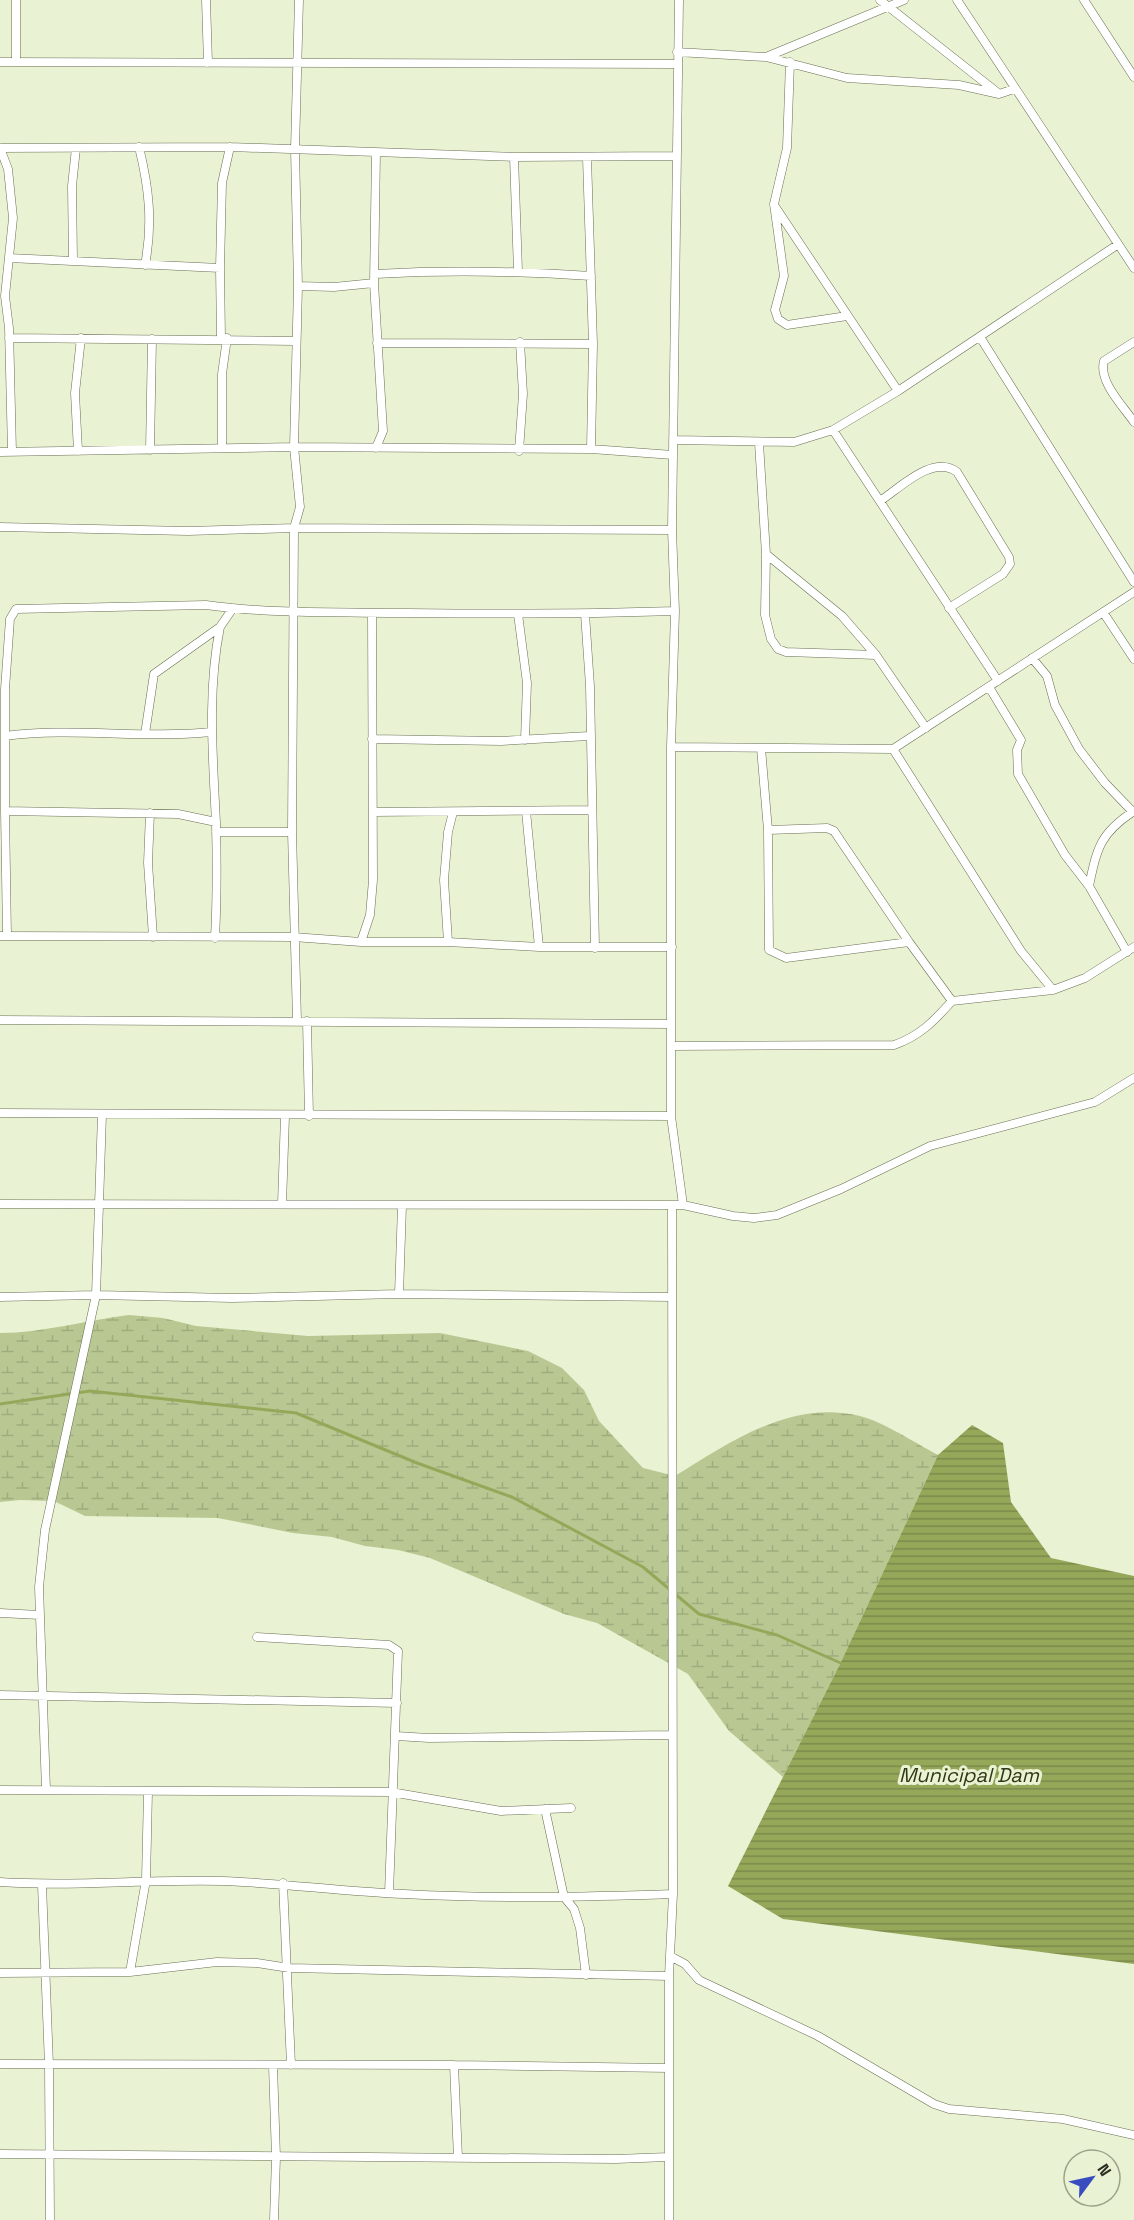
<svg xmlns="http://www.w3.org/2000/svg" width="1134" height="2220" font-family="'Space Grotesk',sans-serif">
	<defs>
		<pattern id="wetland-marsh" width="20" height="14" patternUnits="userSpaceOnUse" patternTransform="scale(1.5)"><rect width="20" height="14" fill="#b9c892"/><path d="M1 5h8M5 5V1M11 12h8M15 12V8" fill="none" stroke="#9fac7e"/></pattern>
		<pattern id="water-rules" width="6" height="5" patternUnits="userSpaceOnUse" patternTransform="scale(1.5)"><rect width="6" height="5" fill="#95a85a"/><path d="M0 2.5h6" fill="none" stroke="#7a894a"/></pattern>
	</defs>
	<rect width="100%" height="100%" fill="#e9f2d2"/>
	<path fill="url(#wetland-marsh)" d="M 129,1315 L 163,1318 L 196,1326 L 308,1336 L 440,1333 L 528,1351 L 562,1368 L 584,1390 L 599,1421 L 643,1468 L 675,1476 C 730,1442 792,1399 860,1416 C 882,1421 917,1444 938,1455 L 840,1664 L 783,1777 L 729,1731 L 688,1674 L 597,1623 L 564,1614 L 430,1558 L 398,1550 L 365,1546 L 332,1537 L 293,1533 L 218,1518 L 85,1516 L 54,1501 L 20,1500 L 0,1502 L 0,1333 C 43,1333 86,1320 129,1315 Z"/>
	<path fill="url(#water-rules)" d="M 972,1425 L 1003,1443 L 1011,1502 L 1051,1558 L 1134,1576 L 1134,1964 L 783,1919 L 728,1886 L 840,1664 L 938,1455 Z"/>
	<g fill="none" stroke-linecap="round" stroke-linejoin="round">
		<path stroke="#95a85a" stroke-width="3" d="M 0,1404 L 90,1391 L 296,1413 L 417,1463 L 512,1497 L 643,1567 L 699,1614 L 777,1635 L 843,1664"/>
		<defs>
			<path id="street" d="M 16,0 L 16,62
				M 206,0 L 208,63
				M 880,0 L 998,93
				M 957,0 L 1134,268
				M 1084,0 L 1134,77
				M 677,52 L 766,57 L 904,0
				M 766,57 L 847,78 L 959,85 L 999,94 L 1014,89
				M 0,62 L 676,64
				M 790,62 L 787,148 L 774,204 L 784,276 L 775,310 L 778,319 L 787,325 L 847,316
				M 139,147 C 149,188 153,223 145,265
				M 0,148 L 230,147 L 514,157 L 675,156
				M 0,148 L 8,169 L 13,218 L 5,296 L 9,328 L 12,452
				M 376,153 L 374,283 L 383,431 L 376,448
				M 514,157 L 518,271
				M 587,158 L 593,344 L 591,449
				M 774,205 L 898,391
				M 9,258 L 220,268 L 221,338
				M 73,261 L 72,186 L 76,148
				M 220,268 L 222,183 L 230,147
				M 375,274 C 447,270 518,271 591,276
				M 298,286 L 334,287 L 374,283
				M 980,337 L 1134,582
				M 9,338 L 295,341
				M 1134,342 L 1104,361 C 1098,381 1123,406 1134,422
				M 377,343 L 593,344
				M 833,430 L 998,681
				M 673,440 L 794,442 L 833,430 L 898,391 L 1117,245
				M 759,443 L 766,554 L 765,615 L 771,639 L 778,649 L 786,652 L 876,655 L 926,728
				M 222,448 L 222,374 L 227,338
				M 150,450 L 152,339
				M 78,451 L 75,393 L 81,338
				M 519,451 L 523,394 L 520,342
				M 0,452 L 294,447 L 591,449 L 673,455
				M 880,501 C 900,488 933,454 957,472 L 1009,557 L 1010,564 L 1003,574 L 949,608
				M 0,527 L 188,531 L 294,528 L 672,530
				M 766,554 L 842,616 L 876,655
				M 1103,612 L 1134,659
				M 518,614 L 527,683 L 525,740
				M 585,614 L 590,686 L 595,948
				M 1032,658 L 1047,676 L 1055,705 L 1079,749 L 1105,783 L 1133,812
				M 989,687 L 1021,740 L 1017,750 L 1018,774 L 1065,855 L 1089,886 L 1127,952
				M 145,734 L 154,674 L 220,627 L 233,608
				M 5,736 C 73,727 142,739 211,732
				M 372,739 L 501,741 L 589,736
				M 671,747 L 893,749 L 1134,592
				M 761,748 L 768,830 L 769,950 L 786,958 L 909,942 L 952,1001
				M 893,749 L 1021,951 L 1053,990
				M 5,811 L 5,689 L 10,619 L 16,609 L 206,605 C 272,614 340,612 406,613 C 496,614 586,614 675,611
				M 526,811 L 539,947
				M 373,812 L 591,810
				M 150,813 L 148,863 L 153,937
				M 768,830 L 827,828 L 834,831 L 909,942
				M 216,832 L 292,832
				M 1089,886 C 1097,848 1100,833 1134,811
				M 0,936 L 293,937 L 361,942 L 448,942 L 539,947 L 672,947
				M 7,936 L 5,811 L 178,814 L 216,822
				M 215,938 C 217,900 217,862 216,823 C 213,758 207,692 220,627
				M 361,942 L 370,915 L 373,880 L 372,613
				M 448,942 L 444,880 L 448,832 L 453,812
				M 0,1020 L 671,1024
				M 297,1020 L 292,832 L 294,528 L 300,507 L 294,447 L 298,286 L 295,149 L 299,0
				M 307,1021 L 309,1116
				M 672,1046 L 894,1045 C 920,1036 934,1021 952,1001 L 1053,990 L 1085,978 L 1134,947
				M 0,1113 L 671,1116
				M 0,1204 L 672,1205
				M 282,1204 L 285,1116
				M 683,1205 L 733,1216 L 754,1218 L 777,1215 L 841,1189 L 930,1146 L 1095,1102 L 1134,1078
				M 399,1294 L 402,1206
				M 0,1297 L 96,1295 L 232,1298 L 399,1294 L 672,1297
				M 0,1613 L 40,1615
				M 257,1637 L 389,1645 L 398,1651 L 389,1893
				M 0,1695 L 397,1703
				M 396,1736 L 429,1738 L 672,1735
				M 0,1790 L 391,1792 L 501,1811 L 571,1808
				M 46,1790 L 39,1587 L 45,1530 L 96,1295 L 102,1114
				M 545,1809 L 564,1897 L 574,1909 L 580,1928 L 586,1975
				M 0,1882 C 74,1887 148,1879 223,1881 C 284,1883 344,1892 404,1894 C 494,1899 583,1897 673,1894
				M 283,1883 L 291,2065
				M 42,1885 L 49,2065 L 50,2220
				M 670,1956 L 685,1964 L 699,1980 L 818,2036 L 934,2104 L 949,2109 L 1063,2119 L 1134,2135
				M 130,1972 L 146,1880 L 148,1792
				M 0,1973 L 130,1972 L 217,1962 L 257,1963 L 289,1968 L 669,1976
				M 0,2064 L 454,2065 L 669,2068
				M 454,2065 L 458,2158
				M 273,2066 L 276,2157 L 274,2220
				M 0,2154 L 616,2159 L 668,2157
				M 669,2220 L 669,1976 L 673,1894 L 672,1205 L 683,1205 L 671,1116 L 671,747 L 675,611 L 672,530 L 679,0"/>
		</defs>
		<use href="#street" stroke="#686f54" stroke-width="9"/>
		<use href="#street" stroke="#fff" stroke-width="8"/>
	</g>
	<g text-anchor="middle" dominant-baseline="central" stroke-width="6" stroke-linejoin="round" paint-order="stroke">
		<g font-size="20" font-style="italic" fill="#303716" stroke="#e9f2d2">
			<text x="969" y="1775">Municipal Dam</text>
		</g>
	</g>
	<g transform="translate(1092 2178) rotate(57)"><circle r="28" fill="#e9f2d2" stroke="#9ca38b" stroke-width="1.5"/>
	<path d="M0-4.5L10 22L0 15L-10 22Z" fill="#394dc0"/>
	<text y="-9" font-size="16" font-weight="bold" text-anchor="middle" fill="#292c20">N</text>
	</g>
</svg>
